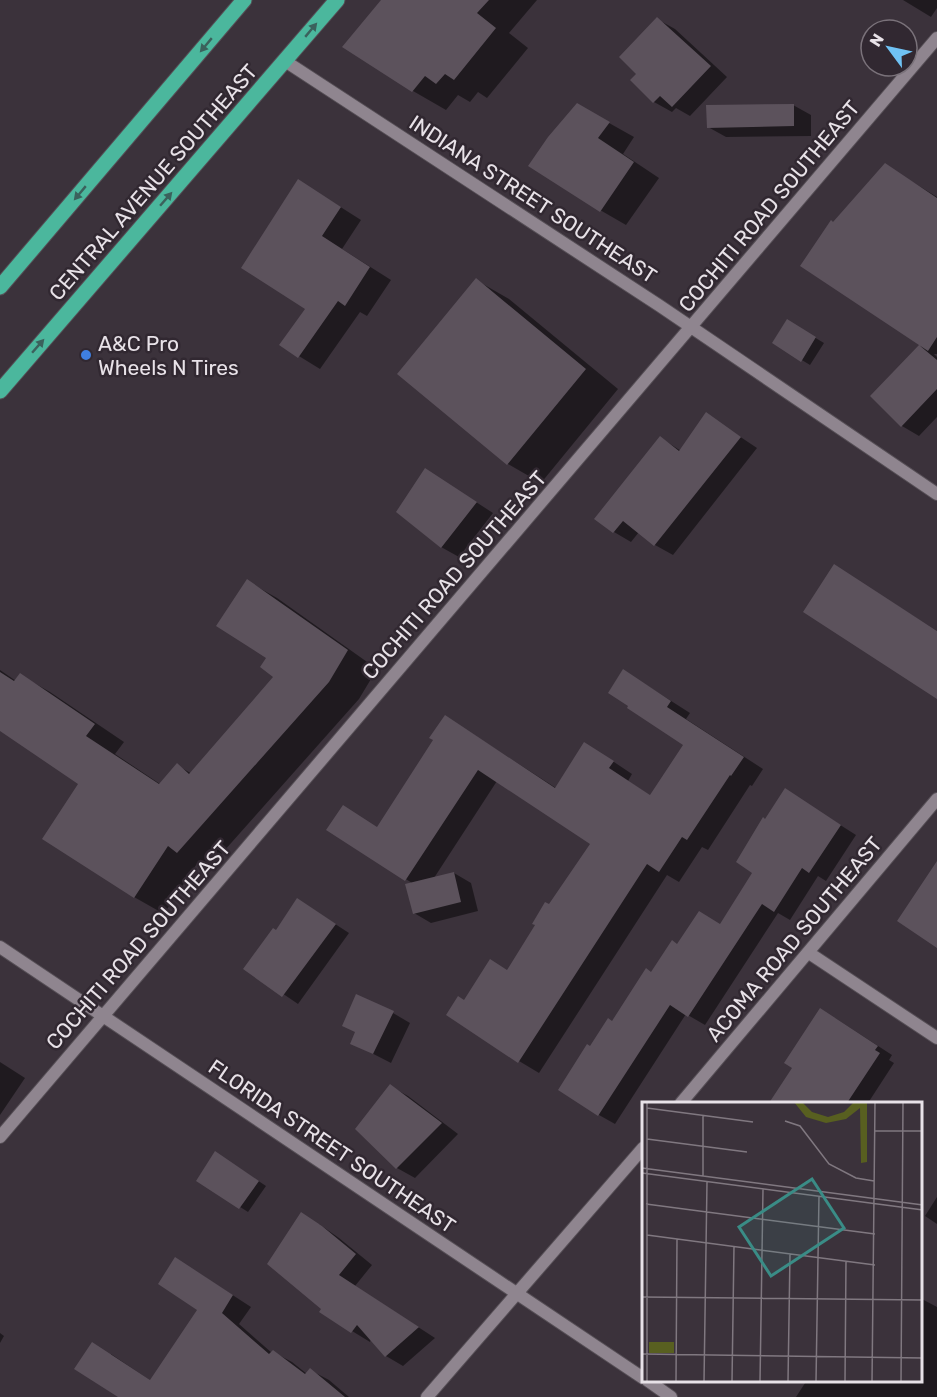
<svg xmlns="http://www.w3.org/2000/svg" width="937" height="1397" font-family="Rubik,sans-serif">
	<rect width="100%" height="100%" fill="#3b323b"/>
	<path fill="#0007" d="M 383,0 L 537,0 L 509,33 L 528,48 L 487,98 L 478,92 L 470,102 L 458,95 L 446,110 L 413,91 Z
		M 903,0 L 937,0 L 937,8 L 931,17 Z
		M 657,19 L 675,29 L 727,77 L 690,116 L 676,108 L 672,112 L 654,102 L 632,80 L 638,74 Z
		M 577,105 L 634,137 L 623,154 L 659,178 L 626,225 L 600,210 Z
		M 793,105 L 811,115 L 811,136 L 726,137 L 708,127 Z
		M 885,165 L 937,197 L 937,354 L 934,354 L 937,357 L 937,417 L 919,436 L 902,426 L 872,396 L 922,345 L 834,224 Z
		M 320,194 L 361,220 L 342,249 L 391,280 L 367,316 L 360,312 L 320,369 L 281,345 L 307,309 Z
		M 476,280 L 509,299 L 618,389 L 541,483 L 508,464 L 399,374 Z
		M 787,321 L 824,343 L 810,365 L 774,343 Z
		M 706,414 L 757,448 L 673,555 L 655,545 L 639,532 L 631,542 L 614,532 L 661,438 L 681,451 Z
		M 442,480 L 493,513 L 459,557 L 441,547 Z
		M 835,566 L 937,631 L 937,697 Z
		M 247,581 L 277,598 L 377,669 L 359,699 L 208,869 L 198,862 L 164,914 L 134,897 L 80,784 L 0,729 L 0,670 L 16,681 L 20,675 L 50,692 L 124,742 L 115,754 L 160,784 L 177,765 L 192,774 L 275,677 L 268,657 Z
		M 643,683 L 690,713 L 686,719 L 763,769 L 752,786 L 750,785 L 708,850 L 702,847 L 679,882 L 667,875 L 539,1073 L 519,1061 L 464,1002 L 508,971 L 549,906 L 592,844 L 497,781 L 434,878 L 454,873 L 471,883 L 478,911 L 431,923 L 414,913 L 412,883 L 328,829 L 378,828 L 435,740 L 446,717 L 556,788 L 605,756 L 632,774 L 628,781 L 651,796 L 685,744 Z
		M 801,800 L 856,835 L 826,881 L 818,876 L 790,920 L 778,913 L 705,1025 L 686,1014 L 615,1124 L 599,1115 L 591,1047 L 652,973 L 678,945 L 721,926 L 754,872 L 765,821 Z
		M 312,909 L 349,933 L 298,1004 L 245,968 L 277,932 Z
		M 393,1013 L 410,1023 L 391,1063 L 352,1043 Z
		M 835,1018 L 892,1055 L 889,1060 L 894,1063 L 868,1103 L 784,1103 Z
		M 0,1062 L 25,1078 L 0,1115 Z
		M 390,1086 L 408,1096 L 458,1134 L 415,1178 L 397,1168 Z
		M 224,1158 L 266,1186 L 248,1212 L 198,1180 Z
		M 937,1197 L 937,1224 L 925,1216 Z
		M 319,1224 L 339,1238 L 372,1265 L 355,1286 L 435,1338 L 403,1366 L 386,1356 L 371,1339 L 370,1342 L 321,1312 L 323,1309 Z
		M 194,1270 L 251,1307 L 239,1324 L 272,1353 L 273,1352 L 292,1362 L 307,1374 L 310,1370 L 329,1380 L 349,1397 L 121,1397 L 111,1354 L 151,1381 L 199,1309 Z
		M 920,1298 L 937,1307 L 937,1397 L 796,1397 L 807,1380 L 920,1380 Z
		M 0,1333 L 4,1336 L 0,1343 Z"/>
	<path fill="#5c525c" d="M 381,0 L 489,0 L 477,13 L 496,28 L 454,80 L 445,74 L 436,84 L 425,76 L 412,92 L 342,47 Z
		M 657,17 L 711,66 L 672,107 L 660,96 L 653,103 L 630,80 L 636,74 L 619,57 Z
		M 577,103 L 610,122 L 598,138 L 634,162 L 600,212 L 528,166 L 548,137 Z
		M 794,104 L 794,126 L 707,128 L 706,105 Z
		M 885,163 L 937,198 L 937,337 L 928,351 L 800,266 L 831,220 L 833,222 Z
		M 298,179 L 341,207 L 322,236 L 370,267 L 345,306 L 338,301 L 298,358 L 279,345 L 305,309 L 241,268 Z
		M 476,278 L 586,369 L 507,465 L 397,374 Z
		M 787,319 L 816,337 L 801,362 L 772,343 Z
		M 919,345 L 937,360 L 937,389 L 901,427 L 870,396 Z
		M 706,412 L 741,437 L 654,546 L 623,521 L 613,533 L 594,519 L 660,436 L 679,451 Z
		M 425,468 L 477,502 L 441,548 L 396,512 Z
		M 834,564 L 937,631 L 937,699 L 803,612 Z
		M 247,579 L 348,650 L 329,682 L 177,853 L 168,846 L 134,898 L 42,839 L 78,784 L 0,731 L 0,672 L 14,681 L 20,673 L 95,724 L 86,736 L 159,784 L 177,763 L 189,774 L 273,677 L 260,667 L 266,658 L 216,626 Z
		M 623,669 L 671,701 L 667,707 L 744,757 L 731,776 L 730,775 L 687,840 L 682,837 L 659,872 L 647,864 L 518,1063 L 446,1015 L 458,996 L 464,1000 L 490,959 L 507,970 L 535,925 L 532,924 L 545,902 L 549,904 L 590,844 L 478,770 L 405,881 L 326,830 L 343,805 L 377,827 L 433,740 L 429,738 L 445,715 L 555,788 L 584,742 L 614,761 L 609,768 L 650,795 L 683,745 L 627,708 L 628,706 L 608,693 Z
		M 785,788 L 841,825 L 809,873 L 802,868 L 774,912 L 762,904 L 688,1017 L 670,1005 L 598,1116 L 558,1090 L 587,1044 L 590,1046 L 608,1018 L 612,1021 L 646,968 L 651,972 L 672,940 L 677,944 L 699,911 L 720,924 L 752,873 L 736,862 L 763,817 L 765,819 Z
		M 937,861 L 937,948 L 897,921 Z
		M 454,872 L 461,902 L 413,914 L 405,884 Z
		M 297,898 L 336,924 L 282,997 L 243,969 L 273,928 L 276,930 Z
		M 356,994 L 394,1011 L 373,1054 L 350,1044 L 355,1032 L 342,1026 Z
		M 820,1008 L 878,1046 L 875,1050 L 880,1053 L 847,1103 L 769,1103 L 792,1068 L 784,1063 Z
		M 390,1084 L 442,1123 L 396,1169 L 355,1129 Z
		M 215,1151 L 259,1181 L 239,1209 L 196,1181 Z
		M 301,1212 L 322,1226 L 356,1254 L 339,1275 L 419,1327 L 385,1357 L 357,1325 L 351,1333 L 319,1312 L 321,1309 L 267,1264 Z
		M 175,1257 L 233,1295 L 222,1313 L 269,1354 L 273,1350 L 305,1374 L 310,1368 L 345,1397 L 118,1397 L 74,1369 L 92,1342 L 150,1380 L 197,1310 L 158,1284 Z"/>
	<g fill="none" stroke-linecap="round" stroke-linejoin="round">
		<defs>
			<path id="street" d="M 285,61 L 660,306 L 937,494
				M 0,947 L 643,1378
				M 809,953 L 937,1038
				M 681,1103 L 937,799
				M 0,1137 L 937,38
				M 647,1380 L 671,1397
				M 427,1397 L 643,1148"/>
			<path id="primary" d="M 0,287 L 244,0
				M 0,391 L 337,0"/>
		</defs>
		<use href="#street" stroke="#554e55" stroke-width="14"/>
		<use href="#primary" stroke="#554e55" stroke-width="17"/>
		<use href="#street" stroke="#8f858f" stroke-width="12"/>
		<use href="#primary" stroke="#4bb79d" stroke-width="15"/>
	</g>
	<defs><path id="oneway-solid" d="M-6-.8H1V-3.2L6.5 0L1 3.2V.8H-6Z" transform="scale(1.5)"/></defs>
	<g fill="#3b615c">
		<use href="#oneway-solid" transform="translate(311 30) rotate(-50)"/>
		<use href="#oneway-solid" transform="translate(206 45) rotate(130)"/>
		<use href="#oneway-solid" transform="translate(80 193) rotate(130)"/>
		<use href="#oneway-solid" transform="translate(166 199) rotate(-49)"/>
		<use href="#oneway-solid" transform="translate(38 346) rotate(-49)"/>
	</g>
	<circle fill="#3f7fe0" stroke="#312831" stroke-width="2" cx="86" cy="355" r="6"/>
	<g text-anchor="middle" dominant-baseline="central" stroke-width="5" stroke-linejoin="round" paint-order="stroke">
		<g font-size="21" fill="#e8e2e8" stroke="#312831">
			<text transform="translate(153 182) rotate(-49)">CENTRAL AVENUE SOUTHEAST</text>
			<text transform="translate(533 199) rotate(33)">INDIANA STREET SOUTHEAST</text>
			<text transform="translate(769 206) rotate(-50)">COCHITI ROAD SOUTHEAST</text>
			<text transform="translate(454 575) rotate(-49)">COCHITI ROAD SOUTHEAST</text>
			<text transform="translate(794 939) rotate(-50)">ACOMA ROAD SOUTHEAST</text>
			<text transform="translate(138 945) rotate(-49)">COCHITI ROAD SOUTHEAST</text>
			<text transform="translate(332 1146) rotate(34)">FLORIDA STREET SOUTHEAST</text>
		</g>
		<g font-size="21" fill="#e8e2e8" stroke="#312831" text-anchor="start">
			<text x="98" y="343">A&amp;C Pro<tspan x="98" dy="24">Wheels N Tires</tspan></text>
		</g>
	</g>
	<g transform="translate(642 1102)">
		<rect width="280" height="280" fill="#3b323b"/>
		<path d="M 152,0 L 160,0 L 170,10 L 186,15 L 202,10 L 212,0 L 225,0 L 225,60 L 219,61 L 218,6 L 204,17 L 184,21 L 164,15 ZM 7,240 L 32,240 L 32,251 L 7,251 Z" fill="#585f20"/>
		<path fill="none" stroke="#807880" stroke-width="1.5" d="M 5,6 L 111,20M 143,19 L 158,24 L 187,62 L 214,76 L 232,79M 233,29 L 281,29M 5,37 L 105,50M 0,66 L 281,103M 0,71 L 281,108M 61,74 L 61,13M 4,102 L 233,132M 5,133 L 233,163M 0,195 L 281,198M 0,252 L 281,256M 5,280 L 5,0M 34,280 L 35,137M 62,280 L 65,80M 90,280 L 92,144M 118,280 L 121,87M 146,280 L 148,152M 174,280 L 177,94M 203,280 L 204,159M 230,280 L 233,0M 259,280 L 261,0"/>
		<path fill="#3a8c86" fill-opacity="0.15" stroke="#3a8c86" stroke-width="3" d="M 170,77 L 202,126 L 129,174 L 97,125 Z"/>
		<rect width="280" height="280" fill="none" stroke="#e8e2e8" stroke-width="3"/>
	</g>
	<g transform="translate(889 48) rotate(303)"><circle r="28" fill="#312831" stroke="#7a727a" stroke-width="1.5"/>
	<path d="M0-4.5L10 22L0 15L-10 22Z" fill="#6fc2f4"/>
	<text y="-9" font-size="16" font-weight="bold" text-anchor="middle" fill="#e8e2e8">N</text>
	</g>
</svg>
